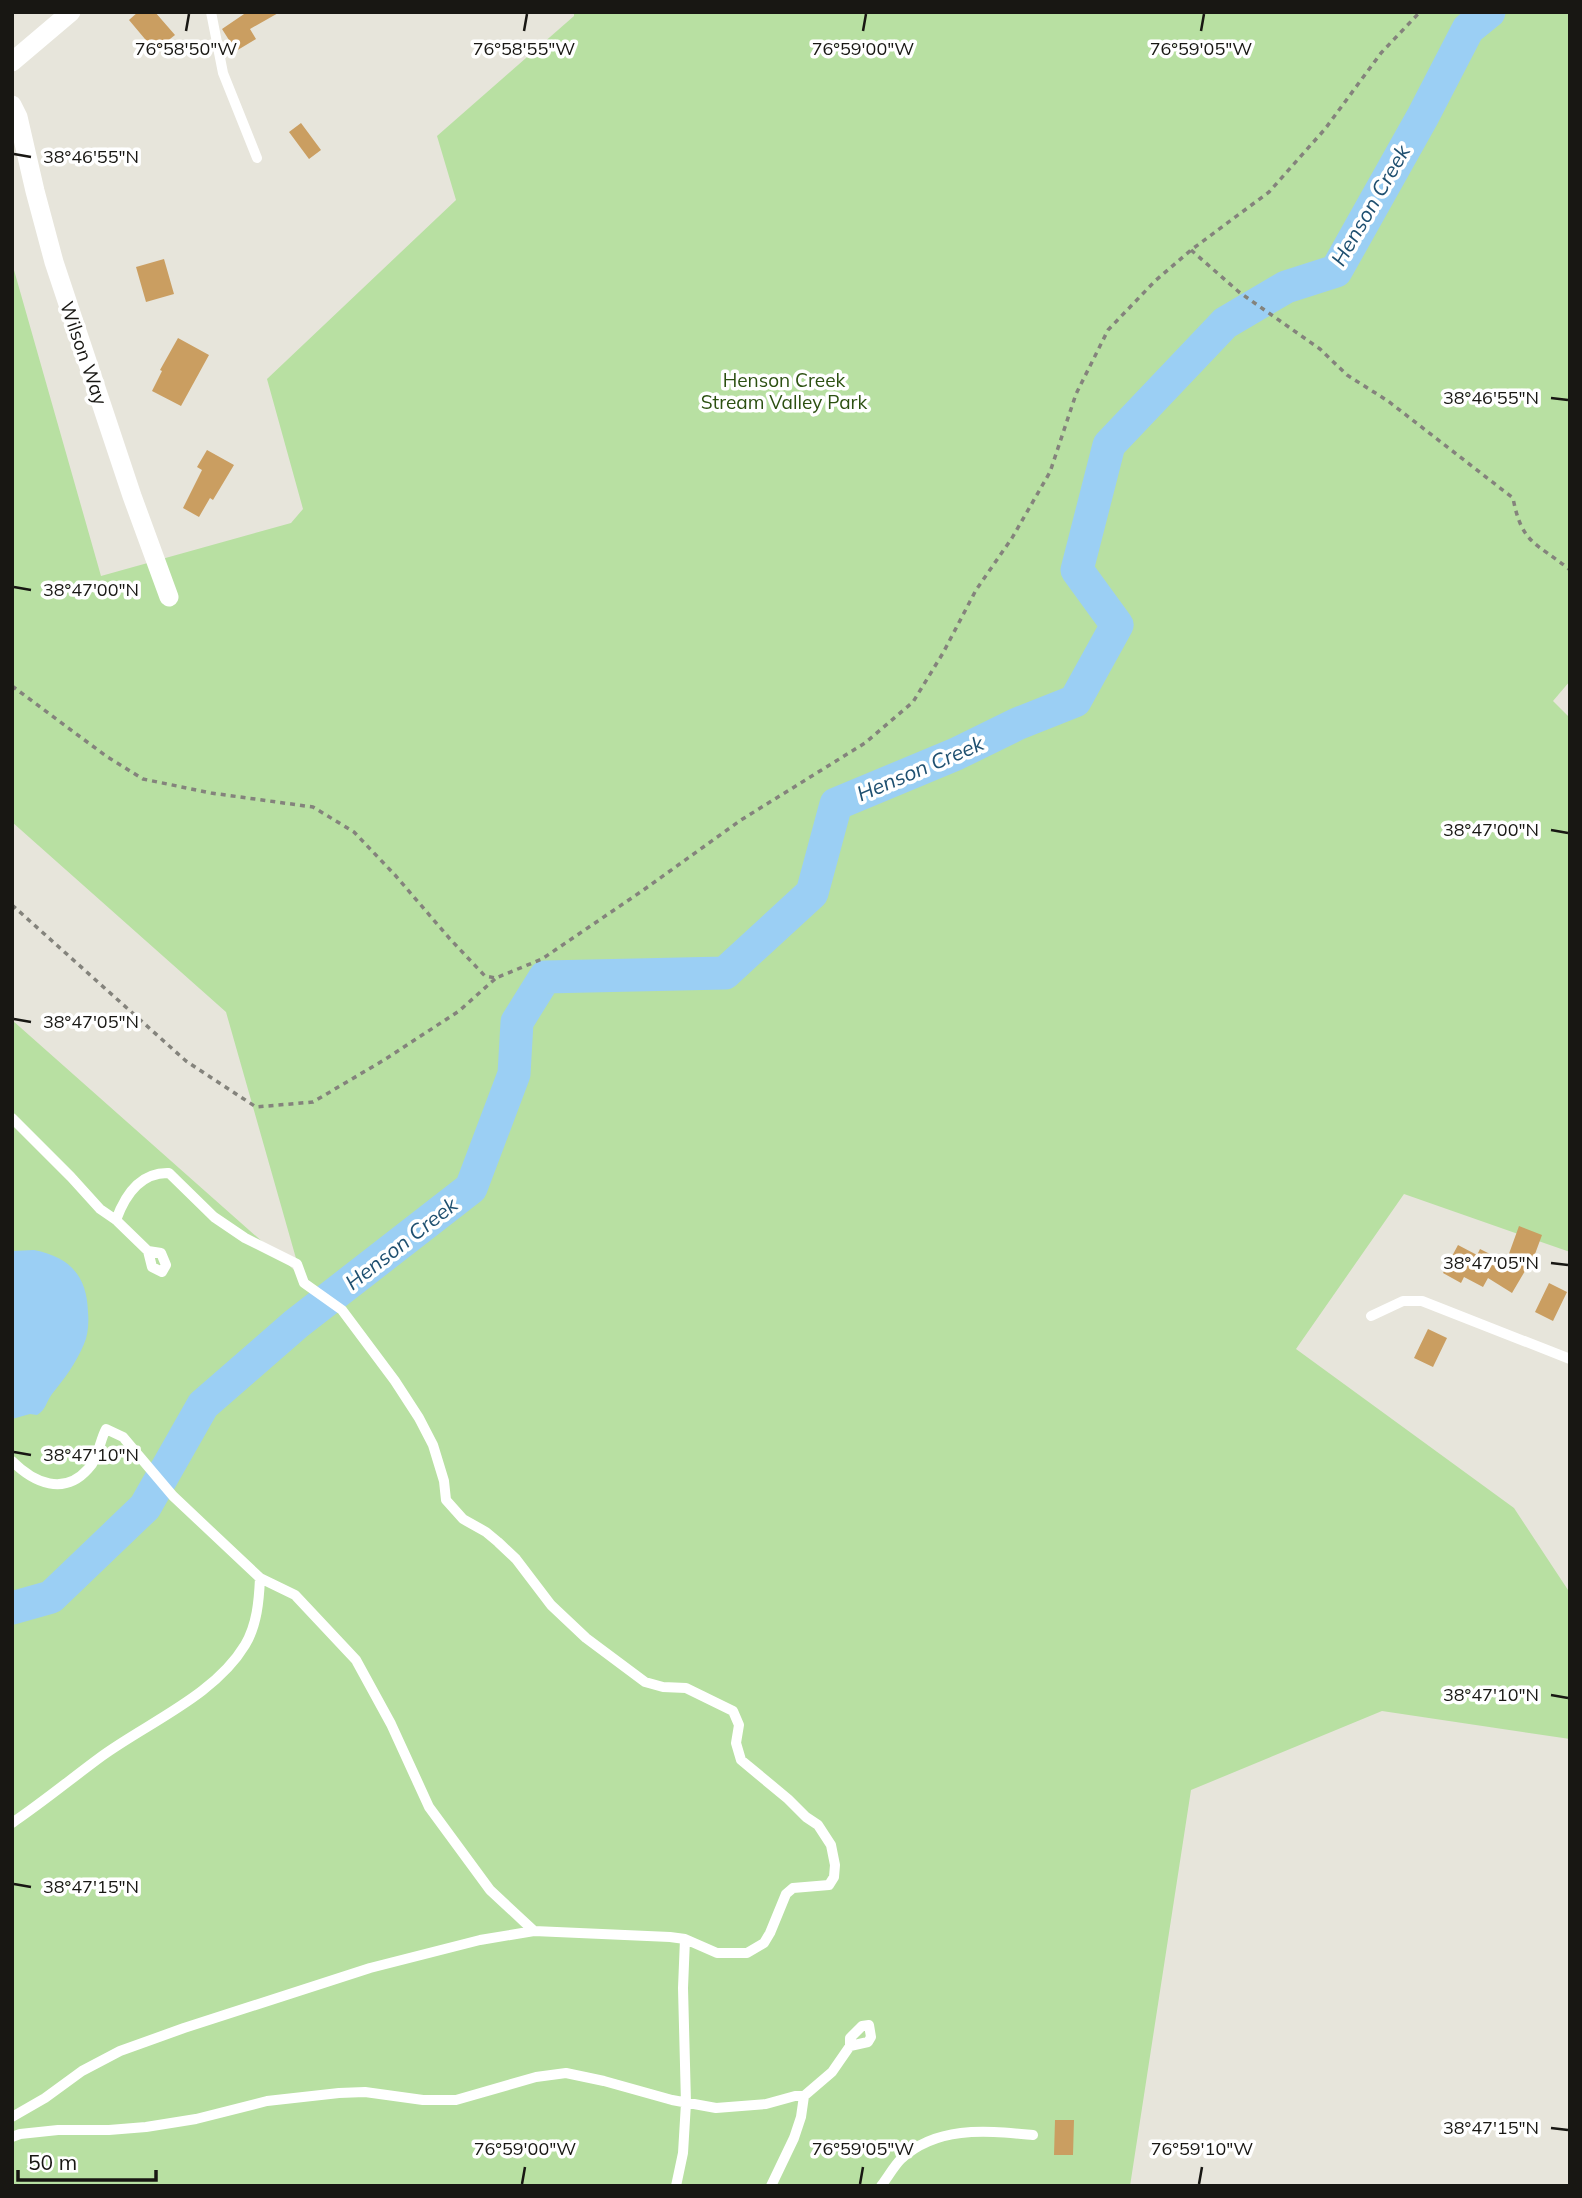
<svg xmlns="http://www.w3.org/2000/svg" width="1582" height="2198" font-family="Mulish,sans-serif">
	<rect width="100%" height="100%" fill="#e7e5db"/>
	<path fill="#b8e0a2" d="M 574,12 L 1570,12 L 1570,681 L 1553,701 L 1570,718 L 1570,1252 L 1404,1194 L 1296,1349 L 1514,1508 L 1570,1593 L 1570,1739 L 1382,1711 L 1191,1790 L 1130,2186 L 12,2186 L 12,1020 L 301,1276 L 226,1012 L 12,822 L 12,263 L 101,576 L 291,523 L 303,509 L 267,379 L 456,200 L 437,136 L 574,16 Z"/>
	<path fill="#9bcff4" d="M 34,1250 C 70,1257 87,1276 88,1312 C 89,1323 88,1335 84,1344 C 76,1363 65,1378 52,1394 C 46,1402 46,1410 37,1415 L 30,1414 L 12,1419 L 12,1251 Z"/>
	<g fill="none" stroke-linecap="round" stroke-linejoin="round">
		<path stroke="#9bcff4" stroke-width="33" d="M 12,1608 L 51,1597 L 145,1507 L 203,1405 L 296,1324 L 471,1188 L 514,1074 L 517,1022 L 545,977 L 725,973 L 812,893 L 836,804 L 956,754 L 1017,724 L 1075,701 L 1117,625 L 1077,570 L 1109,445 L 1225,323 L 1286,287 L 1336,271 L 1423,116 L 1468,29 L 1489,12"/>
	</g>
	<path fill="#ca9e61" d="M 138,12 L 155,12 L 175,35 L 155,51 L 129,20 Z
		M 247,12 L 280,12 L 250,29 L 256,39 L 236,51 L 222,29 Z
		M 301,123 L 321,150 L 309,159 L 289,132 Z
		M 164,259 L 174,294 L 146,302 L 136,267 Z
		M 178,338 L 209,355 L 181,406 L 152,391 L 162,371 L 160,370 Z
		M 207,450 L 234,465 L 213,500 L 210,498 L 199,517 L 183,508 L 202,470 L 197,467 Z
		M 1519,1226 L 1542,1235 L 1535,1254 L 1512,1293 L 1488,1278 L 1483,1287 L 1464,1277 L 1461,1283 L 1443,1273 L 1458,1245 L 1477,1255 L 1480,1249 L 1506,1262 Z
		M 1549,1283 L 1567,1292 L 1553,1321 L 1535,1312 Z
		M 1428,1329 L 1447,1338 L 1433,1367 L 1414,1358 Z
		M 1055,2120 L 1074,2120 L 1073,2155 L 1054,2155 Z"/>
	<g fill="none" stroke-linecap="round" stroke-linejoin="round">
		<path stroke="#84837c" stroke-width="3.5" stroke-dasharray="5 5" stroke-linecap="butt" d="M 1191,250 L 1239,292 L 1320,349 L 1347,375 L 1388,401 L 1513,498 C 1522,545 1536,542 1570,570
			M 12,686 L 106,756 L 143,779 L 211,793 L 313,807 L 354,832 L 395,875 L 450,939 L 485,976 L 496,978 L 542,959 L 642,891 L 741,820 L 865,743 L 913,702 L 943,653 L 976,590 L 1012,538 L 1050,472 L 1076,394 L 1108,330 L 1155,281 L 1191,250 L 1269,192 L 1325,129 L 1381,53 L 1420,12
			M 12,905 L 186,1061 L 256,1107 L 313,1102 L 384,1060 L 459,1011 L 496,978"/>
		<path stroke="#fff" stroke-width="10" d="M 211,12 L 223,73 L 257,158
			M 12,1118 L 71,1177 L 100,1209 L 116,1220 L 148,1251 L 152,1267 L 162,1272 L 166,1265 L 161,1253 L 148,1251
			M 1371,1316 L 1403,1301 L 1422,1301 L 1570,1359
			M 12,1461 C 34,1483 64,1496 88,1469 C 99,1458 99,1442 106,1429 L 123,1437 L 173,1496 L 260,1578 C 259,1601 257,1625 245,1645 C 215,1695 149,1722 102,1756 C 72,1778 43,1802 12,1823
			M 260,1578 L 295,1595 L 356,1660 L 391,1724 L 429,1807 L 490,1890 L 534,1931
			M 12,2117 L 45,2098 L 82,2071 L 120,2051 L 184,2028 L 370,1968 L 480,1940 L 534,1931 L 670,1937 L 685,1939 L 717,1953 L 747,1953 L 764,1943 L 770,1933 L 786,1894 L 793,1888 L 829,1885 L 834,1877 L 835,1865 L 831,1845 L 818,1825 L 806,1817 L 788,1799 L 741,1760 L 736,1743 L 739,1725 L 733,1711 L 686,1688 L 663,1687 L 645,1682 L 586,1638 L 551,1605 L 516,1559 L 498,1542 L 486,1532 L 463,1519 L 446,1500 L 444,1481 L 433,1445 L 419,1418 L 395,1381 L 342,1310 L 304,1283 L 297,1264 L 245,1238 L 214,1217 L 169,1173 C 140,1172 125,1195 116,1220
			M 12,2137 L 20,2134 L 58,2130 L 109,2130 L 146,2127 L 196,2119 L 267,2101 L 339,2093 L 365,2092 L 423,2100 L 456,2100 L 536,2077 L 566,2073 L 604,2081 L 672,2100 L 716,2108 L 766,2104 L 795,2096 L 804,2096
			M 676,2186 L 683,2153 L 686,2103 L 683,1988 L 685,1939
			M 771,2186 L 794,2138 L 801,2117 L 804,2096 L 832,2072 L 850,2046 L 868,2042 L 871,2037 L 869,2025 L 862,2026 L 850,2038 L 850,2046
			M 881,2186 C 888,2177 894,2166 901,2159 C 938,2125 987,2131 1033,2135"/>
		<path stroke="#fff" stroke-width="19" d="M 12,62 L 71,12
			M 12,105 L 18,117 L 35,191 L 54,262 L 132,496 L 169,597"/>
	</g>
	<path fill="none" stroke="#181713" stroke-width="2.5" d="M 186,31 L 189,14M 524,31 L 527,14M 863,31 L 866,14M 1201,31 L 1204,14M 14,154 L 31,157M 1551,398 L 1568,400M 14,587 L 31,590M 1551,830 L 1568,833M 14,1019 L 31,1022M 1551,1263 L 1568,1265M 14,1452 L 31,1455M 1551,1695 L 1568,1698M 14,1884 L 31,1887M 1551,2128 L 1568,2130M 522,2184 L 525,2167M 860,2184 L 863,2167M 1199,2184 L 1202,2167"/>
	<g text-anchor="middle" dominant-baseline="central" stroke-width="7" stroke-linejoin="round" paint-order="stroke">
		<g font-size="19" fill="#181713" stroke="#fff">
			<text transform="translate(84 353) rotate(71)">Wilson Way</text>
		</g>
		<g font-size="19" fill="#2c5011" stroke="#fff">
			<text x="784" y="380">Henson Creek<tspan x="784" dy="22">Stream Valley Park</tspan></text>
		</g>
		<g font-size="21" font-style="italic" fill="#1f5070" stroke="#fff">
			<text transform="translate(1370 205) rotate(-60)">Henson Creek</text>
			<text transform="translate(920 768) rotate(-23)">Henson Creek</text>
			<text transform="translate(401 1243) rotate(-38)">Henson Creek</text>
		</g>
	</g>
	<g font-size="18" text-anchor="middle" fill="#181713" stroke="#fff" stroke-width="7" stroke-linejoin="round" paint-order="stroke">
		<text x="186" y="55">76°58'50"W</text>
		<text x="524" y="55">76°58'55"W</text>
		<text x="863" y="55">76°59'00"W</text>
		<text x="1201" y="55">76°59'05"W</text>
		<text x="91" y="163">38°46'55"N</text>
		<text x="1491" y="404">38°46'55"N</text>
		<text x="91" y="596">38°47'00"N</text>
		<text x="1491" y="836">38°47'00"N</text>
		<text x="91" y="1028">38°47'05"N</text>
		<text x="1491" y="1269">38°47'05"N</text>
		<text x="91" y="1461">38°47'10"N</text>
		<text x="1491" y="1701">38°47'10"N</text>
		<text x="91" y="1893">38°47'15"N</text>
		<text x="1491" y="2134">38°47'15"N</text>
		<text x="525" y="2155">76°59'00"W</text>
		<text x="863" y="2155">76°59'05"W</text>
		<text x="1202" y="2155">76°59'10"W</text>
	</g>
	<rect width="1582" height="2198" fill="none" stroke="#181713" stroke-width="28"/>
	<path d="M18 2170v10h138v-10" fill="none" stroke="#181713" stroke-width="3.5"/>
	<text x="28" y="2170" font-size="21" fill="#181713" stroke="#ffffff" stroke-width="5" paint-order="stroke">50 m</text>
</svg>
